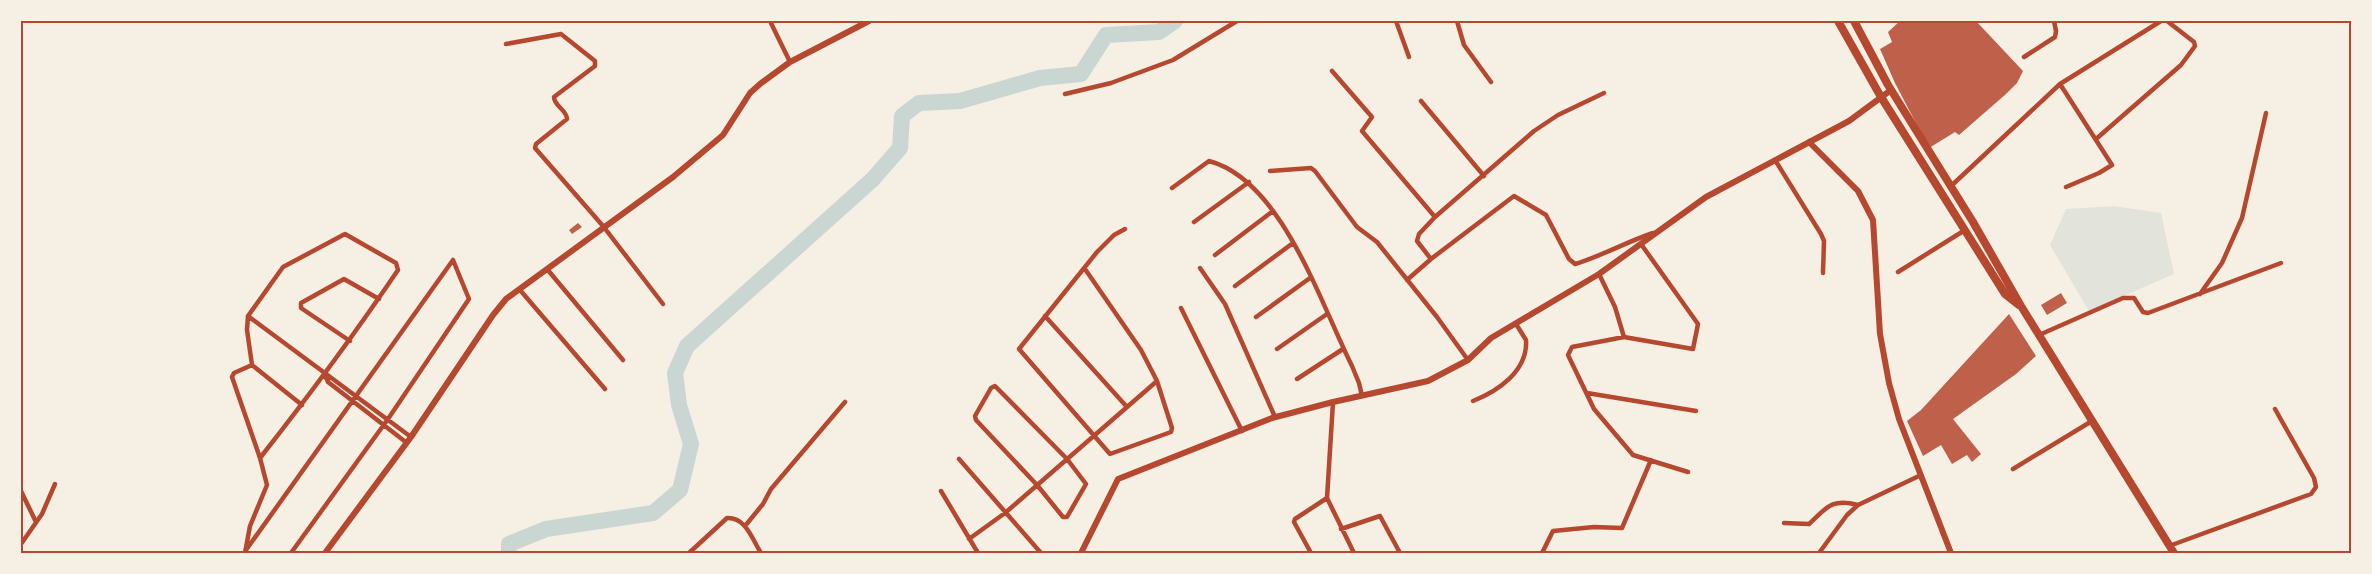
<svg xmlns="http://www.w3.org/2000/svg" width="2372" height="574" font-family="'Space Grotesk',sans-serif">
	<rect width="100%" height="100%" fill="#f6efe4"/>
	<path fill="#e2e4dc" d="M 2114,206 L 2161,213 L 2174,274 L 2089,311 L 2050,245 L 2066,209 Z"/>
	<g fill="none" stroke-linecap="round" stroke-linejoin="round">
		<path stroke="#c9d6d2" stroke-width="16" d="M 509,553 L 509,544 L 546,529 L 653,513 L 680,490 L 691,444 L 679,405 L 675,373 L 687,346 L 873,179 L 900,148 L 902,116 L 919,103 L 960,101 L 1040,78 L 1081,74 L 1106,35 L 1159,32 L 1175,21"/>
	</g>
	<path fill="#bf614a" d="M 1900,21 L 1976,21 L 2023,71 L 2017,83 L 2006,94 L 1959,135 L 1955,132 L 1929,148 L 1895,83 L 1880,49 L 1892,42 L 1888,32 Z
		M 578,223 L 582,227 L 572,234 L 569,230 Z
		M 2061,293 L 2067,303 L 2047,315 L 2041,305 Z
		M 2009,314 L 2036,356 L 2016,374 L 1953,419 L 1981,454 L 1972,462 L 1967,455 L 1952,464 L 1941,445 L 1923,456 L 1907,421 L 1921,410 Z"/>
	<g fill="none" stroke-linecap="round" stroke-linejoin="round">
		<path stroke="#b5482f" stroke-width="4.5" d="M 770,21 L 790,62
			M 1396,21 L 1409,57
			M 1457,21 L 1464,45 L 1491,82
			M 506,44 L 561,34 L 595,61 L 595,66 L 554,97 C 554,106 567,110 567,119 L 536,144 L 535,148 L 603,226 L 663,304
			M 2024,57 L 2055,37 L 2056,31 L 2054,21
			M 1332,71 L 1372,117 L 1362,131 L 1435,217
			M 2060,84 L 2112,165 L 2099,173 L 2066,187
			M 1065,94 L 1111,83 L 1173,60 L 1237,21
			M 1421,101 L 1484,176
			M 2096,139 L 2181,65 L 2195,46 L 2194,42 L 2167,21
			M 1775,160 L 1821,234 L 1824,241 L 1823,273
			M 1270,171 L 1311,168 L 1315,171 L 1357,227 L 1377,242 L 1437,317 L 1468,360
			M 1950,187 L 2060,84 L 2161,21
			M 1172,188 L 1209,161 C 1282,180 1321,305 1352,366 L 1359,383 L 1362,396
			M 1194,222 L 1249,182
			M 1641,244 L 1698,324 L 1693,349 L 1624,337 L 1572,347 L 1568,355 L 1594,409 L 1633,455 L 1688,472
			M 1215,255 L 1273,211
			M 1431,259 L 1417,241 L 1419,234 L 1435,217 L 1534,131 L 1558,115 L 1604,93
			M 1200,268 L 1225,304 L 1275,417
			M 547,269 L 623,360
			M 1085,269 L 1141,350 L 1157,381 L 1172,428 L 1171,432 L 1110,454 L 1019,349 L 1097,252 L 1114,235 L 1125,229
			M 1898,272 L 1965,230
			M 1599,274 L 1615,307 L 1624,337
			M 1407,280 L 1431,259 L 1514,196 L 1546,215 L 1569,259 L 1575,264 C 1602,256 1626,242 1653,233
			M 1235,286 L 1293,243
			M 520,290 L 605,389
			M 2200,294 L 2222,263 L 2242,218 L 2266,113
			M 1181,308 L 1242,431
			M 248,316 L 411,437
			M 1045,316 L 1127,407
			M 1256,317 L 1310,278
			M 2039,335 L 2123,298 L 2134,298 L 2143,312 L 2148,313 L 2281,263
			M 350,341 L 301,308 L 301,303 L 344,279 L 379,299
			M 1277,349 L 1327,314
			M 325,375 L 328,382 L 407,443
			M 1297,379 L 1343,349
			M 995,386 L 1067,459 L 1086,484 L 1067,517 L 1063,517 L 1037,485 L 976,420 L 975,416 L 991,388 Z
			M 1587,393 L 1696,411
			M 1473,401 C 1498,391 1528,371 1526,340 L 1516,324
			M 1333,402 L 1327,498 L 1354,553
			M 260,458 C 308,397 354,335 398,270 L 396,263 L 345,234 L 283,267 L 248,316 L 247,330 L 252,365 L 302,405
			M 959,459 L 1041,553
			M 2013,469 L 2092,421
			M 21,491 L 36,522
			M 941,491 L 978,553
			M 1784,523 L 1809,524 C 1827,507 1832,498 1858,505
			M 745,526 L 763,504 L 771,489 L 845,402
			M 1341,529 L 1380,516 L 1400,553
			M 969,539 L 1005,513 L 1157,381
			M 21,544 L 42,514 L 55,484
			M 2169,546 L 2311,494 L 2316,487 L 2314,478 L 2275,409
			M 246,550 L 453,260
			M 245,553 L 250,526 L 267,485 L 260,458 L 232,377 L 234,373 L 252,365
			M 291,553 L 388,419 L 469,299 L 453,260
			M 689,553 L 727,518 C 746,517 752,539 761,553
			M 1311,553 L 1294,522 L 1295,519 L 1327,498
			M 1542,553 L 1553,531 L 1594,527 L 1622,528 L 1651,460
			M 1819,553 L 1847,515 L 1858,505 L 1921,475"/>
		<path stroke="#b5482f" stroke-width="6" d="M 1809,142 L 1858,191 L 1873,220 L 1880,334 L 1889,383 L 1899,419 L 1951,553
			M 325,553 L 411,437 L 493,315 L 506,299 L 673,177 L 723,135 L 750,93 L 760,84 L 790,62 L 869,21
			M 1081,553 L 1118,479 L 1272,418 L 1333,402 L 1428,381 L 1468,360 L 1491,338 L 1599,274 L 1706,197 L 1849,121 L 1891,90"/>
		<path stroke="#b5482f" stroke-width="8" d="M 1838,21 L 1881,97 L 2005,294 L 2019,305
			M 1854,21 L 1888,85 L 1973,222 L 2021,306 L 2174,553"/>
	</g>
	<rect width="2372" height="574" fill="none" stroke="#f6efe4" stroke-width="45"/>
	<rect x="22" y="22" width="2328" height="530" fill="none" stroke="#b5482f" stroke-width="2"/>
</svg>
